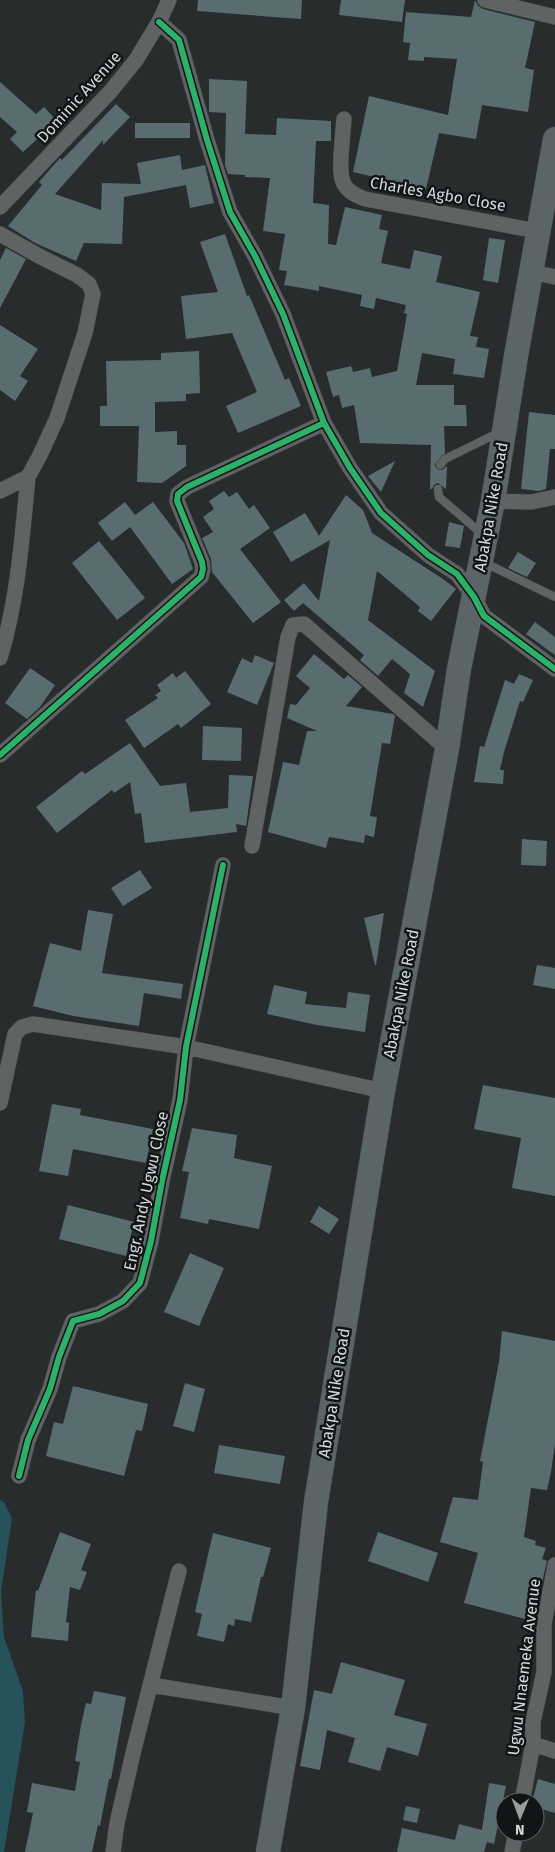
<svg xmlns="http://www.w3.org/2000/svg" width="555" height="1852" font-family="'Fira Sans',sans-serif">
	<rect width="100%" height="100%" fill="#282c2d"/>
	<path fill="#26525a" d="M 0,1500 L 4,1502 L 12,1518 L 1,1592 L 4,1637 L 23,1691 L 25,1722 L 4,1852 L 0,1852 Z"/>
	<path fill="#596d71" d="M 198,0 L 302,0 L 301,19 L 197,11 Z
		M 341,0 L 405,0 L 402,22 L 339,15 Z
		M 475,0 L 478,6 L 483,9 L 535,22 L 525,68 L 534,70 L 528,112 L 482,105 L 476,139 L 439,133 L 426,189 L 353,172 L 369,96 L 448,115 L 457,59 L 424,57 L 424,61 L 408,60 L 410,43 L 403,42 L 406,12 L 471,17 Z
		M 209,79 L 247,81 L 245,134 L 276,135 L 277,118 L 331,121 L 331,141 L 316,141 L 313,203 L 329,205 L 328,244 L 336,245 L 345,207 L 382,215 L 379,229 L 388,231 L 381,263 L 410,269 L 414,250 L 442,256 L 436,282 L 480,292 L 470,336 L 478,337 L 476,347 L 489,349 L 484,378 L 453,374 L 455,359 L 422,353 L 416,385 L 454,385 L 454,405 L 466,405 L 467,426 L 444,426 L 445,453 L 435,464 L 435,467 L 439,470 L 442,470 L 447,466 L 446,489 L 438,483 L 434,485 L 432,489 L 430,489 L 431,445 L 360,443 L 354,405 L 342,408 L 339,395 L 333,397 L 326,372 L 351,366 L 353,372 L 370,368 L 372,377 L 397,371 L 407,314 L 404,313 L 406,305 L 376,298 L 374,309 L 360,306 L 362,295 L 319,286 L 319,291 L 284,285 L 287,271 L 279,270 L 285,234 L 263,231 L 270,178 L 245,177 L 245,175 L 228,174 L 225,165 L 226,113 L 209,112 Z
		M 0,82 L 36,114 L 44,107 L 57,121 L 23,152 L 10,139 L 17,132 L 0,117 Z
		M 116,104 L 130,117 L 103,145 L 103,140 L 55,194 L 101,210 L 102,183 L 141,184 L 137,163 L 180,155 L 182,170 L 205,165 L 214,203 L 190,208 L 186,185 L 124,197 L 122,244 L 84,243 L 76,261 L 35,243 L 8,226 L 42,185 L 39,182 L 60,158 L 62,160 Z
		M 135,123 L 190,123 L 190,138 L 135,138 Z
		M 225,234 L 247,296 L 249,295 L 285,380 L 289,378 L 301,406 L 238,433 L 226,406 L 257,392 L 232,333 L 186,339 L 181,296 L 218,292 L 200,242 Z
		M 489,238 L 505,240 L 498,283 L 483,280 Z
		M 6,248 L 26,259 L 0,308 L 0,260 Z
		M 0,325 L 38,349 L 20,376 L 28,381 L 15,401 L 0,390 Z
		M 199,351 L 200,393 L 186,394 L 186,401 L 155,402 L 155,432 L 177,431 L 177,445 L 186,445 L 186,466 L 162,483 L 137,482 L 139,426 L 100,426 L 100,406 L 107,406 L 106,361 L 161,360 L 161,353 Z
		M 529,412 L 555,415 L 555,449 L 550,449 L 546,489 L 539,491 L 521,489 Z
		M 395,461 L 381,492 L 368,476 Z
		M 224,491 L 229,497 L 237,492 L 249,509 L 254,505 L 270,528 L 240,549 L 281,602 L 253,623 L 212,572 L 211,559 L 202,538 L 213,532 L 203,517 L 214,509 L 209,501 Z
		M 346,495 L 363,510 L 372,533 L 443,579 L 456,589 L 431,621 L 418,611 L 420,607 L 377,571 L 368,620 L 435,671 L 423,707 L 404,693 L 410,674 L 392,659 L 378,676 L 360,660 L 364,655 L 303,603 L 294,611 L 284,600 L 304,583 L 319,601 L 330,540 L 291,562 L 273,532 L 305,513 L 319,536 Z
		M 125,502 L 135,515 L 153,502 L 184,543 L 193,569 L 172,584 L 130,527 L 112,541 L 98,523 Z
		M 449,522 L 464,526 L 460,548 L 445,546 Z
		M 99,541 L 145,598 L 117,620 L 72,563 Z
		M 518,552 L 536,563 L 527,577 L 508,568 Z
		M 535,622 L 555,637 L 555,655 L 526,634 Z
		M 314,654 L 344,679 L 348,675 L 362,687 L 346,706 L 393,714 L 395,716 L 390,744 L 382,743 L 370,816 L 377,817 L 374,837 L 365,835 L 364,843 L 329,837 L 326,848 L 268,832 L 283,762 L 299,765 L 307,731 L 317,731 L 287,718 L 290,704 L 296,705 L 310,688 L 296,676 Z
		M 255,655 L 274,663 L 257,705 L 227,692 L 242,658 L 252,663 Z
		M 30,668 L 55,685 L 40,707 L 27,719 L 5,703 Z
		M 185,671 L 211,704 L 181,728 L 178,724 L 144,748 L 125,720 L 158,698 L 155,695 L 161,691 L 157,685 L 173,673 L 176,678 Z
		M 519,674 L 533,680 L 523,702 L 520,701 L 504,752 L 500,770 L 504,770 L 503,784 L 474,782 L 480,746 L 484,747 L 505,680 L 514,684 Z
		M 203,726 L 242,728 L 241,761 L 202,760 Z
		M 130,743 L 160,786 L 186,783 L 190,812 L 228,808 L 229,775 L 253,776 L 246,826 L 236,824 L 237,832 L 145,843 L 141,813 L 135,814 L 130,782 L 114,793 L 112,790 L 57,833 L 36,807 L 82,771 L 85,774 Z
		M 522,839 L 547,841 L 546,866 L 521,865 Z
		M 140,870 L 152,888 L 123,906 L 111,888 Z
		M 88,910 L 113,914 L 102,973 L 183,984 L 181,999 L 144,993 L 139,1026 L 73,1016 L 33,1006 L 50,943 L 81,951 Z
		M 384,913 L 376,965 L 375,965 L 364,918 Z
		M 537,965 L 555,968 L 555,989 L 533,985 Z
		M 274,985 L 307,992 L 305,1004 L 346,1008 L 348,992 L 370,995 L 365,1032 L 317,1025 L 267,1014 Z
		M 483,1085 L 555,1098 L 555,1196 L 512,1188 L 521,1138 L 474,1129 Z
		M 52,1104 L 81,1109 L 80,1115 L 153,1129 L 146,1163 L 73,1149 L 68,1176 L 39,1171 Z
		M 192,1128 L 237,1135 L 234,1158 L 272,1166 L 259,1229 L 209,1219 L 208,1224 L 180,1218 L 189,1172 L 182,1171 Z
		M 68,1205 L 134,1222 L 126,1256 L 59,1239 Z
		M 319,1206 L 339,1219 L 329,1234 L 310,1222 Z
		M 190,1253 L 224,1268 L 199,1326 L 164,1312 Z
		M 502,1331 L 555,1341 L 555,1444 L 551,1472 L 547,1490 L 531,1488 L 524,1537 L 536,1541 L 535,1545 L 546,1548 L 542,1559 L 547,1561 L 542,1582 L 536,1580 L 525,1619 L 464,1603 L 478,1553 L 440,1542 L 453,1497 L 478,1500 L 483,1462 L 480,1461 L 499,1362 Z
		M 185,1383 L 205,1389 L 194,1432 L 173,1426 Z
		M 73,1386 L 148,1404 L 142,1431 L 136,1430 L 124,1476 L 46,1456 L 54,1422 L 63,1424 Z
		M 219,1445 L 285,1456 L 280,1484 L 214,1473 Z
		M 60,1532 L 91,1544 L 81,1570 L 87,1572 L 80,1590 L 70,1587 L 66,1622 L 69,1623 L 68,1641 L 31,1637 L 36,1590 L 38,1591 Z
		M 378,1532 L 438,1553 L 428,1582 L 368,1561 Z
		M 213,1533 L 271,1548 L 263,1577 L 261,1577 L 251,1622 L 235,1619 L 234,1626 L 228,1624 L 224,1642 L 197,1636 L 202,1614 L 195,1612 Z
		M 341,1662 L 405,1680 L 394,1715 L 427,1724 L 418,1756 L 387,1747 L 380,1771 L 348,1762 L 355,1738 L 327,1730 L 320,1770 L 300,1766 L 314,1690 L 332,1694 Z
		M 94,1691 L 126,1697 L 111,1779 L 109,1779 L 100,1826 L 98,1825 L 92,1852 L 25,1852 L 33,1813 L 27,1812 L 32,1783 L 75,1791 L 80,1762 L 75,1761 L 81,1725 L 86,1703 L 91,1704 Z
		M 538,1779 L 555,1784 L 555,1813 L 535,1807 L 535,1802 L 532,1802 Z
		M 489,1783 L 506,1786 L 494,1844 L 487,1842 L 484,1852 L 397,1852 L 402,1828 L 455,1840 L 459,1824 L 482,1830 Z
		M 406,1806 L 420,1809 L 417,1823 L 403,1820 Z"/>
	<g fill="none" stroke-linecap="round" stroke-linejoin="round">
		<defs>
			<path id="service" d="M 440,465 L 445,459 L 500,432
				M 438,489 L 439,497 L 482,534
				M 483,562 L 555,597"/>
			<path id="minor" d="M 485,0 L 555,17
				M 159,22 L 179,40 L 207,140 L 230,212 L 255,256 L 283,314 L 324,423 L 350,468 L 381,513 L 428,555 L 457,574 L 474,597 L 484,616 L 555,669
				M 344,119 C 343,131 342,143 341,155 C 340,179 340,190 365,199 L 537,231
				M 0,207 L 110,92 L 136,60 L 159,22 L 169,0
				M 0,234 L 39,256 L 77,275 L 89,284 L 93,294 L 85,333 L 57,418 L 40,455 L 28,477 L 0,491
				M 532,272 L 555,277
				M 493,501 L 531,502 L 555,497
				M 0,658 C 18,599 22,538 28,477
				M 0,755 L 201,577 L 203,569 L 202,562 L 177,501 L 178,494 L 187,487 L 324,423
				M 252,846 L 288,637 L 293,625 L 304,624 L 447,749
				M 0,1103 L 15,1034 L 22,1027 L 33,1024 L 186,1047 L 383,1091
				M 19,1476 L 28,1440 L 50,1389 L 59,1357 L 73,1321 L 99,1314 L 123,1301 L 140,1283 L 151,1241 L 162,1181 L 180,1100 L 186,1047 L 223,865
				M 151,1685 L 293,1708
				M 533,1744 L 555,1751
				M 522,1802 L 533,1744 L 533,1722 L 544,1672 L 544,1624 L 555,1565
				M 113,1852 L 117,1823 L 134,1749 L 179,1571
				M 512,1852 L 516,1832"/>
			<path id="primary" d="M 268,1852 L 293,1708 L 316,1502 L 383,1091 L 447,749 L 459,669 L 493,501 L 516,356 L 555,139"/>
		</defs>
		<use href="#service" stroke="#444848" stroke-width="9"/>
		<use href="#minor" stroke="#444848" stroke-width="16"/>
		<use href="#primary" stroke="#444848" stroke-width="25"/>
		<use href="#service" stroke="#606364" stroke-width="8"/>
		<use href="#minor" stroke="#606364" stroke-width="15"/>
		<use href="#primary" stroke="#5b6567" stroke-width="24"/>
		<defs>
			<path id="cycleway" d="M 159,22 L 179,40 L 207,140 L 230,212 L 255,256 L 283,314 L 324,423 L 350,468 L 381,513 L 428,555 L 457,574 L 474,597 L 484,616 L 555,669
				M 0,755 L 201,577 L 203,569 L 202,562 L 177,501 L 178,494 L 187,487 L 324,423
				M 19,1476 L 28,1440 L 50,1389 L 59,1357 L 73,1321 L 99,1314 L 123,1301 L 140,1283 L 151,1241 L 162,1181 L 180,1100 L 186,1047 L 223,865"/>
		</defs>
		<use href="#cycleway" stroke="#111516" stroke-width="9"/>
		<use href="#cycleway" stroke="#2db169" stroke-width="6"/>
	</g>
	<g text-anchor="middle" dominant-baseline="central" stroke-width="5" stroke-linejoin="round" paint-order="stroke">
		<g font-size="16" fill="#d5dadb" stroke="#111516">
			<text transform="translate(79 97) rotate(-48)">Dominic Avenue</text>
			<text transform="translate(438 194) rotate(10)">Charles Agbo Close</text>
			<text transform="translate(491 507) rotate(-80)">Abakpa Nike Road</text>
			<text transform="translate(401 994) rotate(-79)">Abakpa Nike Road</text>
			<text transform="translate(146 1191) rotate(-78)">Engr. Andy Ugwu Close</text>
			<text transform="translate(334 1393) rotate(-81)">Abakpa Nike Road</text>
			<text transform="translate(524 1667) rotate(-83)">Ugwu Nnaemeka Avenue</text>
		</g>
	</g>
	<g transform="translate(520 1817) rotate(181)"><circle r="24" fill="#111516" stroke="#5f6465"/>
	<path d="M0-4L9 19L0 12L-9 19Z" fill="#989d9e"/>
	<text y="-8" font-size="14" font-weight="bold" text-anchor="middle" fill="#d5dadb">N</text>
	</g>
</svg>
